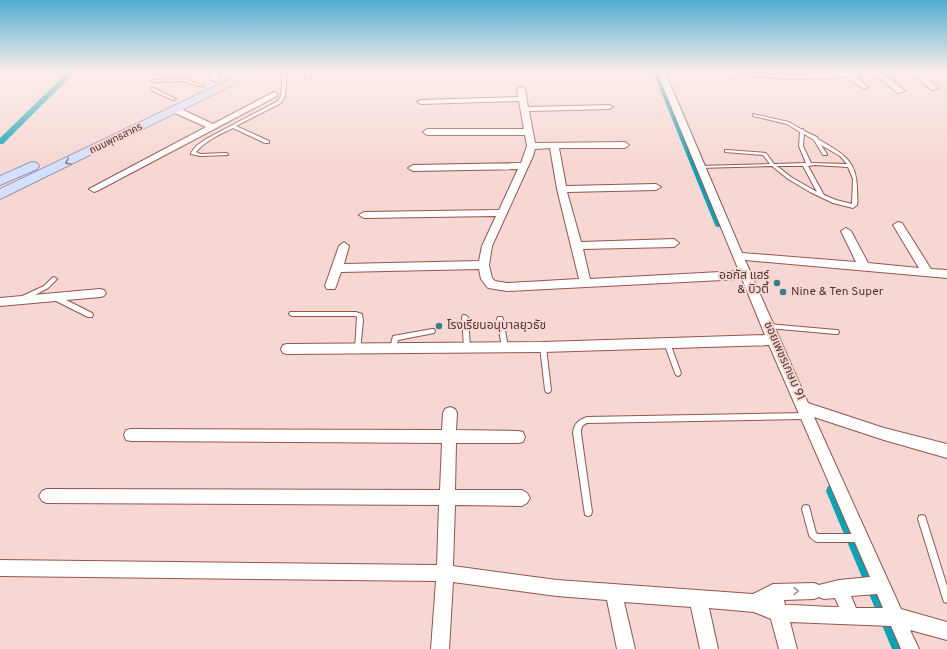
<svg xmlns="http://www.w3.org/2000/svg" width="947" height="649" font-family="Overpass,'Noto Sans Thai',sans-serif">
	<rect width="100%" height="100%" fill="#f6d7d3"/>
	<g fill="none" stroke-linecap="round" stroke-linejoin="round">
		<path fill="#0ba2b3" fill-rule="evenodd" d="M 68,72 L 75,72 L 3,144 L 0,144 L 0,138 Z
			M 653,72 L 659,72 L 725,225 L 723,227 L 717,227 L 715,225 Z
			M 833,484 L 838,486 L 908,649 L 892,649 L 826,491 L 828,486 Z"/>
		<defs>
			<path id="service" d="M 283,72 L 287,72 L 285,96 L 281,103 L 236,126 L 269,141 L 269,143 L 265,143 L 233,128 C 220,134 205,141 196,152 L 200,154 L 226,153 L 228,154 L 228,155 L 200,156 L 191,154 L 191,153 L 196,146 L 206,139 L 278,101 L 281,96 Z
				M 303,72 L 307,72 L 311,79 L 310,80 L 308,80 Z
				M 183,79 L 204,86 L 202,87 L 183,81 L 153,82 L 151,81 L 153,80 Z
				M 151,88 L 153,88 L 176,99 L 173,100 L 151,90 Z
				M 753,114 L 789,122 L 801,129 L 803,129 L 804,131 L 817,137 L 818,139 C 841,153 857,159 857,189 C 857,195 858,200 857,205 L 853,208 L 833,203 L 810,192 L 788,179 L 772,166 L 698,168 L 698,167 L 700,166 L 770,164 L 763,155 L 725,152 L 725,150 L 727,150 L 766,153 L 774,164 L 806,163 L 799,146 L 800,132 L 787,124 L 753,116 ZM 804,134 L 814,140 L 823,155 L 827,155 L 827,154 L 821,145 L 840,156 L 847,164 L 811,163 L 803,146 ZM 815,165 L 848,167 L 853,179 L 852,204 L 836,200 L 824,195 L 808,166 ZM 777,166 L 803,166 L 817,192 L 791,177 Z
				M 54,277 L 57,279 L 48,288 L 24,301 L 20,301 L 19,299 L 20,297 L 44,286 L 52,278 Z
				M 52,295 L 56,295 L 92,313 L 93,315 L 92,317 L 88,317 L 52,299 L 51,297 Z
				M 290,312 L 356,312 L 362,314 L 363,321 L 360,351 L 356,351 L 355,349 L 357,317 L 355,316 L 292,316 L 289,314 Z
				M 463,315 L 465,315 L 468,317 L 470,347 L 469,349 L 465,349 L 464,347 L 462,317 Z
				M 498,317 L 502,317 L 503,319 L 508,347 L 507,349 L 503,349 L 502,347 L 497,319 Z
				M 766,324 L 768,324 L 836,330 L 838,330 L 839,332 L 838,334 L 836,334 L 768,328 L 766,328 L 765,326 Z
				M 432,329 L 434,329 L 435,331 L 434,333 L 398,340 L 395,350 L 391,350 L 390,348 L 393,336 Z
				M 665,341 L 669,341 L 670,343 L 681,373 L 680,375 L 678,376 L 676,375 L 675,373 L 664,343 Z
				M 541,345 L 545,345 L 546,347 L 551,390 L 550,392 L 548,393 L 546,392 L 545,390 L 540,347 Z
				M 807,413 L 809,414 L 810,416 L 809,418 L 807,419 L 587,423 C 582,425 581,428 581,433 L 592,512 L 591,515 L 588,516 L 585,515 L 573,433 C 574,424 578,420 587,417 Z
				M 806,505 L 809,506 L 816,533 L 818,534 L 860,534 L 863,535 L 864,538 L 863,541 L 860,542 L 817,542 C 813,540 811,539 809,535 L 802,509 L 803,506 Z
				M 922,515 L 925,516 L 926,519 L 947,586 L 947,603 L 944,602 L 943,599 L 918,519 L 919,516 Z"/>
			<path id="minor" d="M 213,72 L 221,72 L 218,82 L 211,80 Z
				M 657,72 L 665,72 L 742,253 L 856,262 L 841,231 L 846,228 L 851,231 L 868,263 L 919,268 L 893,225 L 898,222 L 902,223 L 931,269 L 947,270 L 947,278 L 745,260 L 808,403 L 884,428 L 947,444 L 947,458 L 884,440 L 814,417 L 901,609 L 947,622 L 947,640 L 910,630 L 919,649 L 901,649 L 891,626 L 790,622 L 797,649 L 779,649 L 771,619 L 754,612 L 709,608 L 718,649 L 700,649 L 691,607 L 624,602 L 635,649 L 617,649 L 607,600 L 557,596 L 453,582 L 449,649 L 431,649 L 436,581 L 0,576 L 0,560 L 437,565 L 439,505 L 47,503 L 42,501 L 39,496 L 42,491 L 47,489 L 440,490 L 442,443 L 131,441 L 126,440 L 124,435 L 126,430 L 131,429 L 442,430 L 443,413 L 445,409 L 450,407 L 455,409 L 457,413 L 456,430 L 518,431 L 523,432 L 525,437 L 523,442 L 518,443 L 456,443 L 455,490 L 522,490 L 527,493 L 530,498 L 527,503 L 522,506 L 455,505 L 453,566 L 557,580 L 753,594 L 773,584 L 814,583 L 819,585 L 839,580 L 870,577 L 769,345 L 543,352 L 287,354 L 283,353 L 281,349 L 283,345 L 287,344 L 543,342 L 765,335 L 742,279 L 507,291 L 488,288 L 481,279 L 479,269 L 341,272 L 335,289 L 327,289 L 325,286 L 339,246 L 344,242 L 349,246 L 344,264 L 479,261 L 482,246 L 496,216 L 364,218 L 359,215 L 364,212 L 499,210 L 518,169 L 413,171 L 408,168 L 413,165 L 521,163 L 527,146 L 525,135 L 427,135 L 423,132 L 427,129 L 524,129 L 519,101 L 421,104 L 417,102 L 421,100 L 518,97 L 517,89 L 521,87 L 525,89 L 528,107 L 609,105 L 613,107 L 609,109 L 529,111 L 535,143 L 625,142 L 629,145 L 625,148 L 559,148 L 566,186 L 656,184 L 661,187 L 656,190 L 567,192 L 581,242 L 674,239 L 679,243 L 674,247 L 583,249 L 590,279 L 739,271 ZM 550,148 L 557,189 L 579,279 L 507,283 L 495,281 L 492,278 L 489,265 L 492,246 L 533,156 L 535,149 ZM 877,594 L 883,608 L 856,608 L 851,596 ZM 819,597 L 824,599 L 835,598 L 839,607 C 821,607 803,605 785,605 L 784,600 L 814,599 Z
				M 717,72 L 795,75 L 844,72 L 905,72 L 901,74 L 885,75 L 905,91 L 898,93 L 876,75 L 856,76 L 868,87 L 864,89 L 847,77 L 795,79 L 721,74 Z
				M 909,72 L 918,72 L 939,88 L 932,90 Z
				M 274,92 L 278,94 L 277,96 L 97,191 L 94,192 L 89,189 L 206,127 L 173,112 L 173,108 L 179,108 L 213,124 Z
				M 100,289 L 104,290 L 106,293 L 104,296 L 100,297 L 0,306 L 0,298 Z"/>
			<path id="primary" d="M 245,72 L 259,72 L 0,199 L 0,189 Z
				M 32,162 L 37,163 L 39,166 L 37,169 L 0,185 L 0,176 Z"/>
		</defs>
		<use href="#service" stroke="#94554d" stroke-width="2"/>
		<use href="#minor" stroke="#94554d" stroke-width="2"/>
		<use href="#primary" stroke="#9496b3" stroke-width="2"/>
		<use href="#service" fill="#fff" fill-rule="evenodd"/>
		<use href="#minor" fill="#fff" fill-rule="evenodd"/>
		<use href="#primary" fill="#d4e0fc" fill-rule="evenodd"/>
	</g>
	<defs><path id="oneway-chevron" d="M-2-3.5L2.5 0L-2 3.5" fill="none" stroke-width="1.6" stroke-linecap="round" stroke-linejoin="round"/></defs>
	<use stroke="#8c818c" href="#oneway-chevron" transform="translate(68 162) rotate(154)"/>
	<use stroke="#a89a98" href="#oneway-chevron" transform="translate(796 591)"/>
	<linearGradient id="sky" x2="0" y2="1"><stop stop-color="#4fadd3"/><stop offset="0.44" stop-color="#fbedeb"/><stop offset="1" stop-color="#fbedeb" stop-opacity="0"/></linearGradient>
	<rect width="947" height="163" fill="url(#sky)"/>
	<g fill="#387f89" stroke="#f6d7d3" stroke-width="1.5">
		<circle cx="777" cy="283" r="4"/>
		<circle cx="783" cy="292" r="4"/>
		<circle cx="439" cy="326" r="4"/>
	</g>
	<g text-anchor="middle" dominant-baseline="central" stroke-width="4" stroke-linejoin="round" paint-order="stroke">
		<g font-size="10" fill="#513430" stroke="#f6d7d3">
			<text transform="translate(116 139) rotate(-26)">ถนนพุทธสาคร</text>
		</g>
		<g font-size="12" fill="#513430" stroke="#f6d7d3" text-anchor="start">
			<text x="769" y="276" text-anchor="end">ออกัส แฮร์<tspan x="769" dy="14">&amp; บิวตี้</tspan></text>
			<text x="791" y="292">Nine &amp; Ten Super</text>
			<text x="447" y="326">โรงเรียนอนุบาลยุวธัช</text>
		</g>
		<g font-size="12" fill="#513430" stroke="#f6d7d3">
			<text transform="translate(784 361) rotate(66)">ซอยเพชรเกษม 91</text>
		</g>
	</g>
</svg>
